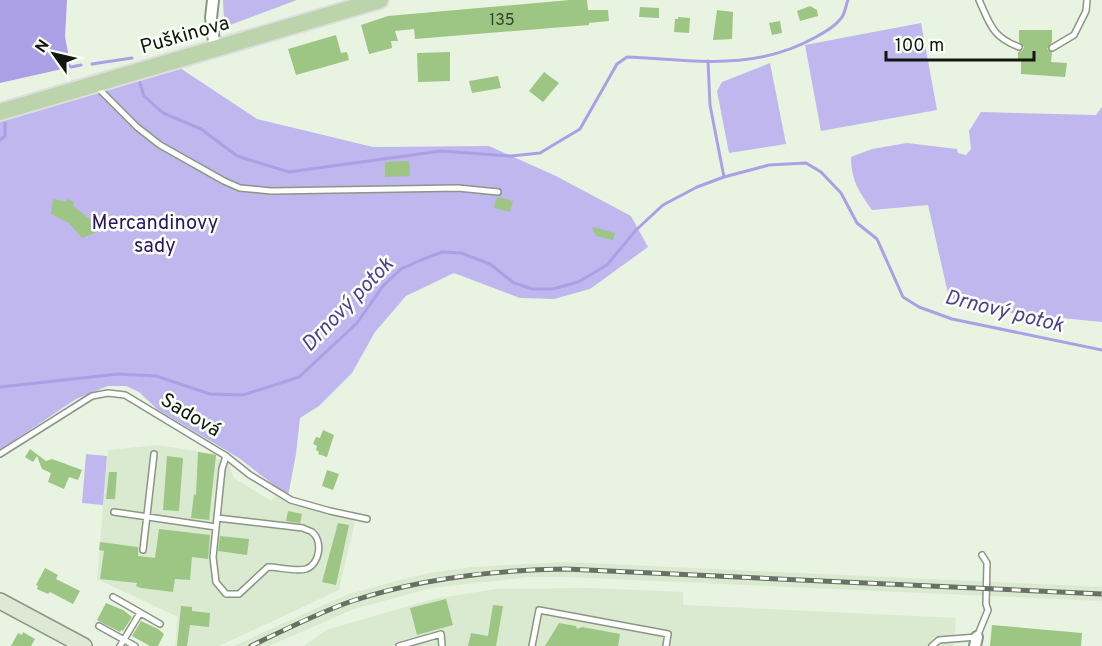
<svg xmlns="http://www.w3.org/2000/svg" width="1102" height="646" font-family="Overpass,sans-serif">
	<rect width="100%" height="100%" fill="#e8f4e1"/>
	<path fill="#d9ead0" d="M 158,445 L 216,454 L 216,458 L 228,463 L 234,478 L 271,501 L 275,496 L 287,502 L 355,521 L 339,590 L 219,646 L 175,646 L 178,617 L 97,579 L 108,450 Z
		M 566,562 L 1102,587 L 1102,601 L 566,577 L 530,577 L 432,588 L 354,609 L 269,646 L 234,646 L 321,606 L 349,594 L 396,581 L 429,573 L 472,567 Z
		M 590,588 L 683,592 L 683,604 L 685,605 L 956,618 L 954,646 L 304,646 L 326,630 L 433,599 L 496,589 Z"/>
	<path fill="#bfb7ee" d="M 223,0 L 297,0 L 230,25 L 224,19 Z
		M 921,23 L 937,110 L 821,131 L 805,45 Z
		M 770,63 L 786,144 L 729,153 L 717,91 L 722,82 Z
		M 180,68 L 257,119 L 373,147 L 489,146 L 556,176 L 631,216 L 648,247 L 590,289 L 554,299 L 520,298 L 454,273 L 406,296 L 375,332 L 352,373 L 319,406 L 300,418 L 296,454 L 288,496 L 239,458 L 158,410 L 139,392 L 126,386 L 108,386 L 76,399 L 0,450 L 0,121 Z
		M 1102,107 L 1102,322 L 1000,312 L 987,305 L 949,298 L 928,205 L 872,210 C 859,192 851,180 851,157 L 872,149 L 907,143 L 957,149 L 958,153 L 966,155 L 971,149 L 969,131 L 981,112 L 1096,115 Z
		M 86,454 L 107,456 L 103,505 L 82,503 Z"/>
	<path fill="#aba0e5" d="M 0,0 L 67,0 L 65,37 L 71,67 L 0,83 Z"/>
	<g fill="none" stroke-linecap="round" stroke-linejoin="round">
		<path stroke="#aba0e5" stroke-width="3" d="M 708,61 L 710,105 L 724,177
			M 92,64 L 132,58
			M 71,67 L 81,65
			M 139,80 L 144,96 L 163,113 L 201,129 L 237,156 L 289,172 L 441,151 L 511,156 L 540,153 L 580,129 L 617,64 L 627,57 C 695,60 753,72 816,37 C 825,32 836,26 842,17 C 845,13 846,5 848,0
			M 0,140 L 5,136 L 5,123
			M 0,387 L 118,374 L 156,376 L 210,394 L 243,395 L 299,377 L 357,323 L 383,286 L 401,269 L 421,260 L 442,252 L 461,253 L 490,264 L 514,283 L 533,289 L 553,289 L 578,282 L 607,265 L 636,230 L 663,205 L 697,187 L 724,177 L 769,165 L 806,163 L 821,172 L 841,193 L 857,223 L 877,239 L 903,297 L 919,307 L 952,319 L 1102,350"/>
	</g>
	<path fill="#9dc583" d="M 570,0 L 587,0 L 588,10 L 608,10 L 609,21 L 589,23 L 589,25 L 415,39 L 414,29 L 395,31 L 398,41 L 391,41 L 392,48 L 369,54 L 361,25 L 388,16 Z
		M 810,6 L 817,10 L 818,16 L 800,21 L 797,11 Z
		M 640,7 L 659,8 L 659,18 L 639,17 Z
		M 717,10 L 733,12 L 732,39 L 713,40 Z
		M 678,17 L 690,18 L 689,33 L 674,32 L 675,19 L 678,19 Z
		M 780,21 L 782,33 L 772,35 L 769,23 Z
		M 1019,30 L 1052,30 L 1052,42 L 1047,49 L 1052,53 L 1051,62 L 1067,63 L 1065,77 L 1021,74 L 1021,61 L 1018,61 L 1018,52 L 1022,51 L 1024,47 L 1019,42 Z
		M 336,35 L 341,53 L 347,52 L 349,60 L 296,75 L 288,49 Z
		M 450,52 L 450,81 L 418,82 L 417,53 Z
		M 544,72 L 559,83 L 543,102 L 529,91 Z
		M 498,76 L 501,88 L 472,93 L 469,81 Z
		M 409,161 L 410,176 L 385,177 L 385,162 Z
		M 497,197 L 513,201 L 510,212 L 494,208 Z
		M 53,199 L 66,202 L 67,199 L 74,202 L 73,206 L 91,220 L 90,222 L 95,233 L 82,238 L 69,223 L 51,214 Z
		M 592,227 L 615,233 L 613,240 L 596,236 Z
		M 323,430 L 334,435 L 327,457 L 318,454 L 319,452 L 316,450 L 317,446 L 313,444 L 316,437 L 320,438 Z
		M 30,449 L 46,461 L 52,459 L 82,470 L 78,480 L 69,477 L 64,489 L 48,482 L 51,473 L 42,469 L 37,456 L 33,462 L 25,457 Z
		M 198,452 L 216,455 L 209,520 L 191,518 L 194,494 L 196,495 Z
		M 167,456 L 183,458 L 179,511 L 163,510 Z
		M 327,470 L 339,474 L 333,490 L 322,486 Z
		M 109,472 L 117,472 L 115,499 L 106,499 Z
		M 288,511 L 302,514 L 300,523 L 286,521 Z
		M 338,523 L 349,525 L 336,585 L 322,582 Z
		M 159,529 L 210,535 L 208,559 L 192,557 L 190,580 L 175,579 L 173,592 L 141,588 L 136,586 L 137,583 L 100,579 L 104,551 L 99,550 L 100,542 L 138,547 L 138,556 L 155,558 Z
		M 220,536 L 249,539 L 247,555 L 218,551 Z
		M 45,568 L 58,575 L 56,579 L 80,591 L 73,604 L 50,592 L 48,594 L 37,589 L 38,586 L 36,585 Z
		M 446,599 L 453,625 L 417,635 L 410,608 Z
		M 106,603 L 123,610 L 132,617 L 123,631 L 121,630 L 120,632 L 97,620 Z
		M 493,605 L 503,606 L 496,646 L 468,646 L 471,633 L 488,636 Z
		M 181,606 L 192,607 L 192,611 L 210,613 L 209,627 L 190,625 L 187,646 L 177,646 Z
		M 141,621 L 158,629 L 164,634 L 158,646 L 150,646 L 132,636 Z
		M 559,623 L 576,626 L 577,629 L 582,627 L 620,634 L 618,646 L 545,646 Z
		M 992,625 L 1082,633 L 1081,646 L 990,646 Z
		M 23,632 L 35,639 L 31,646 L 11,646 L 18,633 L 22,635 Z"/>
	<g fill="none" stroke-linecap="round" stroke-linejoin="round">
		<defs>
			<path id="lane" d="M 979,0 C 990,24 992,37 1019,47
				M 1052,48 L 1074,35 L 1086,11 L 1087,0
				M 96,86 L 137,127 L 160,145 L 224,181 L 240,188 L 271,191 L 458,188 L 498,192
				M 0,454 L 92,396 L 108,393 L 125,395 L 226,456 L 250,475 L 291,500 L 330,511 L 367,519
				M 114,512 L 216,527
				M 217,518 L 303,528 C 306,530 309,530 312,532 C 323,541 320,564 306,569 C 296,572 279,567 268,567 L 239,594 L 226,594 L 216,582 L 213,557 L 222,469 L 226,456
				M 143,550 L 154,454
				M 113,597 L 160,624
				M 99,626 L 135,646
				M 120,646 L 140,613
				M 399,646 L 441,634 L 442,646
				M 532,646 L 539,610 L 668,634 L 666,646
				M 932,646 L 939,640 L 977,637 L 988,610 L 986,604 L 987,563 L 982,555"/>
			<path id="street" d="M 213,0 L 211,18 L 215,50
				M 975,646 L 977,637"/>
			<path id="secondary" d="M 0,601 L 84,646"/>
			<path id="primary" d="M 0,112 L 380,0"/>
		</defs>
		<use href="#lane" stroke="#8b9684" stroke-width="8"/>
		<use href="#street" stroke="#8b9684" stroke-width="14"/>
		<use href="#secondary" stroke="#8b9684" stroke-width="18"/>
		<use href="#primary" stroke="#dededd" stroke-width="20"/>
		<use href="#lane" stroke="#fff" stroke-width="5"/>
		<use href="#street" stroke="#fff" stroke-width="10"/>
		<use href="#secondary" stroke="#dde9d5" stroke-width="15"/>
		<use href="#primary" stroke="#bcd4ac" stroke-width="16"/>
		<defs>
			<path id="rail" d="M 251,646 C 284,630 318,613 352,601 C 422,578 493,570 566,569 L 1102,594"/>
		</defs>
		<use href="#rail" stroke="#697064" stroke-width="5"/>
		<use href="#rail" stroke="#fafff7" stroke-width="3" stroke-dasharray="9" stroke-linecap="butt"/>
	</g>
	<g text-anchor="middle" dominant-baseline="central" stroke-width="5" stroke-linejoin="round" paint-order="stroke">
		<g font-size="16" fill="#35422c">
			<text x="502" y="21">135</text>
		</g>
		<g font-size="20" fill="#12160f" stroke="#fafff7">
			<text transform="translate(185 36) rotate(-16)">Puškinova</text>
			<text transform="translate(190 416) rotate(31)">Sadová</text>
		</g>
		<g font-size="20" fill="#2d1262" stroke="#fafff7">
			<text x="155" y="224">Mercandinovy<tspan x="155" dy="23">sady</tspan></text>
		</g>
		<g font-size="21" font-style="italic" fill="#523e90" stroke="#fafff7">
			<text transform="translate(348 305) rotate(-46)">Drnový potok</text>
			<text transform="translate(1004 312) rotate(14)">Drnový potok</text>
		</g>
	</g>
	<g transform="translate(54 54) rotate(304)" stroke="#fafff7" stroke-width="4.5" paint-order="stroke">
	<path d="M0-4.5L10 22L0 15L-10 22Z" fill="#12160f"/>
	<text y="-9" font-size="16" font-weight="bold" text-anchor="middle" fill="#12160f">N</text>
	</g>
	<path d="M886 51v9h148v-9" fill="none" stroke="#12160f" stroke-width="3"/>
	<text x="895" y="51" font-size="18" fill="#12160f" stroke="#fafff7" stroke-width="4.5" paint-order="stroke">100 m</text>
</svg>
